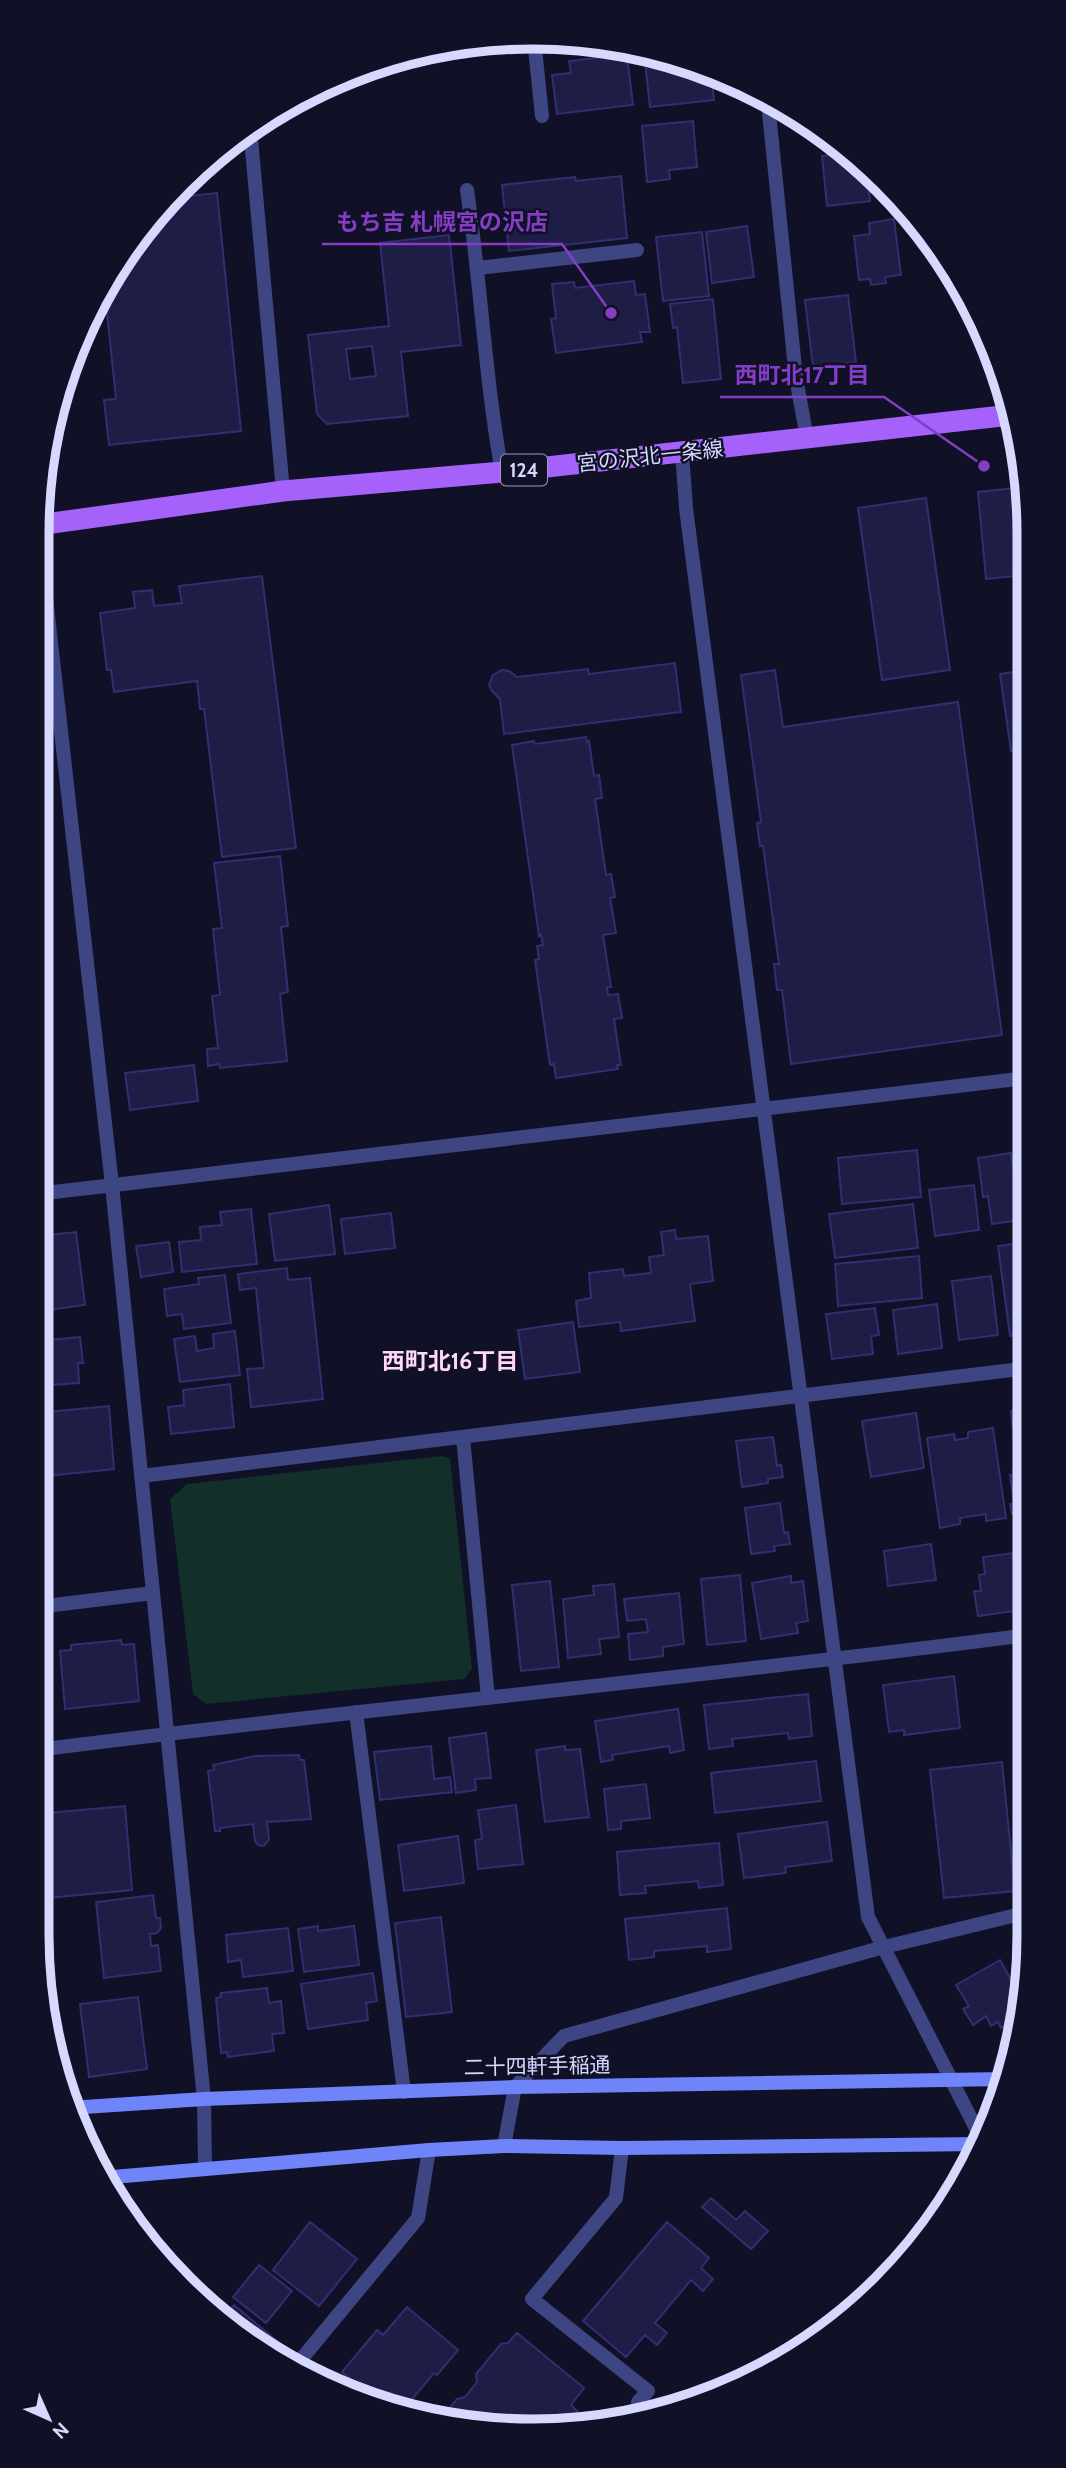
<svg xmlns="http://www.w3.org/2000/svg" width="1066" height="2468" font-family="Cabin,'Noto Sans JP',sans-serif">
	<rect width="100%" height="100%" fill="#101026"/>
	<path fill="#132f2a" d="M 441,1456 L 450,1458 L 472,1669 L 464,1679 L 206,1704 L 193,1694 L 170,1499 L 187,1484 Z"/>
	<path fill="#1e1d46" stroke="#312f71" stroke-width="2" fill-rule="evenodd" d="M 602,42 L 626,48 L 633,105 L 557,114 L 552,75 L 571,73 L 569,61 L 604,57 Z
		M 644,53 L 693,63 L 711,73 L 714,100 L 650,107 Z
		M 693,121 L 697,167 L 669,170 L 670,179 L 647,182 L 642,126 Z
		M 849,153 L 867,172 L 870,201 L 827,206 L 822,156 Z
		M 621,176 L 627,238 L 509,251 L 502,185 L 575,177 L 576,181 Z
		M 217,193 L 241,431 L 109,445 L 104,400 L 116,399 L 104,283 L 160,206 L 168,198 Z
		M 894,219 L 901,275 L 885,277 L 886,283 L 871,285 L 870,279 L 859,280 L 854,236 L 870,234 L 869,223 Z
		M 747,226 L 754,277 L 712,283 L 706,232 Z
		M 702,232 L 709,296 L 663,301 L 656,237 Z
		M 449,235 L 461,345 L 401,352 L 408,416 L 327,424 L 317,414 L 308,335 L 389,326 L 380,243 ZM 372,346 L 376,376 L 350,379 L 346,349 Z
		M 634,281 L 636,295 L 645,294 L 650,332 L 640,332 L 642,342 L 556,353 L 551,319 L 556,318 L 552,284 L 574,282 L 575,288 Z
		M 848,295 L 856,362 L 813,367 L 805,300 Z
		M 713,299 L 721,379 L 683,383 L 677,327 L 673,328 L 670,304 Z
		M 1025,487 L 1025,575 L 986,579 L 978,492 Z
		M 926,498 L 950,670 L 882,680 L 858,508 Z
		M 262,576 L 296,848 L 222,857 L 204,709 L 200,709 L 197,681 L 114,692 L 111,670 L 107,670 L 100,613 L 135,608 L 133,592 L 152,590 L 154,606 L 182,603 L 179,586 Z
		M 675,663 L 681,712 L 504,734 L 500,699 L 492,691 L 489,685 L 493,675 L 502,670 L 509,671 L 517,677 L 588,669 L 589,674 Z
		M 775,670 L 783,727 L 958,702 L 1002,1035 L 791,1064 L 782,990 L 777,990 L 774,964 L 779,964 L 763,846 L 760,846 L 757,823 L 761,822 L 741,675 Z
		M 1026,670 L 1026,830 L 1016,750 L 1011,751 L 1000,674 Z
		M 586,737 L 587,742 L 589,741 L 594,776 L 599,775 L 602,798 L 595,799 L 606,875 L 611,874 L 615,897 L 610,898 L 616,933 L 603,935 L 611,987 L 607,987 L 608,995 L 618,994 L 622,1018 L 614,1019 L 621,1065 L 617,1065 L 618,1069 L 556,1078 L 554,1064 L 550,1065 L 535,960 L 539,959 L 537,946 L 543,945 L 541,935 L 539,936 L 512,745 L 534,741 L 535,744 Z
		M 280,856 L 288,926 L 281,927 L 288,992 L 280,994 L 287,1061 L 220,1068 L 219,1064 L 208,1066 L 207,1049 L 218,1048 L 212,996 L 220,995 L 213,929 L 222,928 L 214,863 Z
		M 194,1065 L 198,1101 L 130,1110 L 125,1073 Z
		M 917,1150 L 921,1197 L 842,1204 L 838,1158 Z
		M 1011,1153 L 1020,1220 L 992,1224 L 988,1196 L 983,1197 L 978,1158 Z
		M 974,1185 L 979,1230 L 935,1236 L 929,1190 Z
		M 913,1204 L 918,1248 L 835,1258 L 829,1214 Z
		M 329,1205 L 335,1254 L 275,1261 L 269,1214 Z
		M 251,1209 L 257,1264 L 182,1272 L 179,1242 L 201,1240 L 200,1227 L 222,1225 L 220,1212 Z
		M 391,1213 L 395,1248 L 345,1254 L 341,1219 Z
		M 675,1230 L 676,1239 L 708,1236 L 713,1281 L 690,1284 L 695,1321 L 621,1331 L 620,1322 L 579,1327 L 576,1301 L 591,1298 L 589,1273 L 623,1269 L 624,1276 L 651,1273 L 649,1257 L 664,1255 L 661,1232 Z
		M 76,1232 L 85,1305 L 41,1311 L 37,1277 L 37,1244 L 49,1243 L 49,1235 Z
		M 169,1242 L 173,1272 L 141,1277 L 136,1246 Z
		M 1027,1242 L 1027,1334 L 1010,1336 L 998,1246 Z
		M 919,1256 L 922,1298 L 838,1306 L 835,1264 Z
		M 287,1268 L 288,1280 L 310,1278 L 323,1399 L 251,1407 L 247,1369 L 264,1368 L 256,1288 L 240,1290 L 238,1274 Z
		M 225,1275 L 231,1323 L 184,1329 L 182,1314 L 167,1316 L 164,1289 L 199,1284 L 198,1278 Z
		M 991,1276 L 998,1335 L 959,1340 L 952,1281 Z
		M 937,1304 L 942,1348 L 898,1354 L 893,1310 Z
		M 875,1308 L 879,1335 L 871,1336 L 873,1354 L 832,1359 L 826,1314 Z
		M 573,1322 L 580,1372 L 525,1379 L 518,1330 Z
		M 235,1331 L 240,1375 L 180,1382 L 174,1339 L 195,1336 L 197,1351 L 214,1348 L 213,1334 Z
		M 80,1337 L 83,1363 L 78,1363 L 79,1383 L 37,1386 L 37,1341 Z
		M 230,1384 L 234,1427 L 171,1434 L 168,1407 L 184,1405 L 183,1390 Z
		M 1026,1404 L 1028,1404 L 1028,1512 L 1012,1514 L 1010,1504 L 1014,1504 L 1010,1475 L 1014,1475 L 1013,1470 L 1017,1470 L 1011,1411 L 1026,1409 Z
		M 109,1406 L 114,1469 L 37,1477 L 37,1413 Z
		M 916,1413 L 924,1468 L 871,1477 L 862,1421 Z
		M 993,1428 L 1006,1518 L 986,1521 L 986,1514 L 960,1518 L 960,1524 L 940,1528 L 927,1438 L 954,1434 L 955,1440 L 968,1438 L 968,1432 Z
		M 773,1437 L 777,1466 L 781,1465 L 783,1477 L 768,1479 L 768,1483 L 742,1487 L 736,1441 Z
		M 780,1503 L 784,1533 L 788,1532 L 790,1544 L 774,1546 L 775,1551 L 751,1554 L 745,1508 Z
		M 1028,1518 L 1028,1587 L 1025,1587 L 1017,1519 Z
		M 931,1544 L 936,1580 L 888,1586 L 884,1551 Z
		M 1013,1553 L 1021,1610 L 978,1616 L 974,1591 L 981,1591 L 979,1575 L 985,1574 L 983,1557 Z
		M 740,1575 L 746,1641 L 707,1645 L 701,1579 Z
		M 791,1576 L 791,1583 L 803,1581 L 808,1621 L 796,1623 L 798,1633 L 761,1639 L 752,1583 Z
		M 550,1581 L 559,1667 L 521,1671 L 512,1585 Z
		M 614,1584 L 619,1637 L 599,1639 L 601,1654 L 568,1658 L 563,1599 L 594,1595 L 593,1586 Z
		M 679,1593 L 684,1644 L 663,1647 L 663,1656 L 630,1660 L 628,1634 L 648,1632 L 646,1619 L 627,1621 L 624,1599 Z
		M 121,1640 L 122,1645 L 134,1644 L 139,1701 L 65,1709 L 60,1651 L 71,1650 L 71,1645 Z
		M 46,1662 L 52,1714 L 37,1716 L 37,1663 Z
		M 1028,1669 L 1029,1737 L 1021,1738 L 1013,1671 Z
		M 954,1676 L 960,1728 L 904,1735 L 904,1730 L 889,1732 L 883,1685 Z
		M 808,1694 L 812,1736 L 789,1739 L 788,1733 L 732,1739 L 733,1746 L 709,1749 L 704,1705 Z
		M 678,1709 L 684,1750 L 670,1753 L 669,1746 L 612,1755 L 613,1760 L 601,1762 L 595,1721 Z
		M 486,1733 L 491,1778 L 475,1779 L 476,1790 L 456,1793 L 449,1738 Z
		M 431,1746 L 434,1779 L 450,1777 L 452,1792 L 380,1800 L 374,1752 Z
		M 565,1746 L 565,1750 L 580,1749 L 589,1817 L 545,1822 L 536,1750 Z
		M 299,1755 L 300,1760 L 304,1760 L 311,1819 L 267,1822 L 269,1839 L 264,1846 L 258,1845 L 255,1841 L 253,1824 L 220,1828 L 220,1831 L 215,1831 L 208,1771 L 214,1770 L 213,1765 L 255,1756 Z
		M 816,1761 L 821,1801 L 715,1813 L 711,1773 Z
		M 1002,1762 L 1015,1891 L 944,1898 L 930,1770 Z
		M 646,1784 L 650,1818 L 621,1821 L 621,1829 L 608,1830 L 604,1789 Z
		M 1029,1790 L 1029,1850 L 1027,1850 L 1021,1791 Z
		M 516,1805 L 523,1864 L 478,1869 L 475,1840 L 482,1839 L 478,1810 Z
		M 125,1806 L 132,1890 L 37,1899 L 37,1814 Z
		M 827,1822 L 832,1861 L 785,1867 L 786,1873 L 744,1878 L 738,1834 Z
		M 458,1836 L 464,1883 L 404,1891 L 398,1845 Z
		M 719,1843 L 723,1885 L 699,1888 L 698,1881 L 645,1886 L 646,1893 L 620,1895 L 617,1852 Z
		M 153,1895 L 156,1918 L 160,1918 L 161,1928 L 157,1933 L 150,1934 L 151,1946 L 158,1945 L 161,1971 L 104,1978 L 96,1902 Z
		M 727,1908 L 731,1949 L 707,1952 L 707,1946 L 654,1951 L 654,1957 L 629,1960 L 625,1919 Z
		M 441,1917 L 452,2012 L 406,2017 L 395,1923 Z
		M 318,1926 L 318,1931 L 354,1926 L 359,1965 L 304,1972 L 298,1929 Z
		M 288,1928 L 293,1971 L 243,1977 L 241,1960 L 228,1962 L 226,1935 Z
		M 1000,1960 L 1019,1994 L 1015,2024 L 1012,2025 L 1010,2023 L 1001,2028 L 998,2022 L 991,2026 L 986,2016 L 973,2025 L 963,2009 L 969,2006 L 956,1985 Z
		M 373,1973 L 377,2001 L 366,2003 L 368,2020 L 308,2029 L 301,1984 Z
		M 267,1988 L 269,2003 L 281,2001 L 284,2033 L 272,2034 L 274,2051 L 228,2057 L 227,2052 L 221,2053 L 216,1998 L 221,1997 L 221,1993 Z
		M 138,1997 L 147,2069 L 89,2077 L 80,2004 Z
		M 711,2198 L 736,2220 L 745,2211 L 768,2231 L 751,2249 L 702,2207 Z
		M 310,2222 L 357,2259 L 319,2306 L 273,2270 Z
		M 667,2222 L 709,2258 L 701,2268 L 713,2279 L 703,2291 L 691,2280 L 655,2323 L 667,2333 L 657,2345 L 645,2335 L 626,2357 L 583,2321 Z
		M 259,2265 L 292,2291 L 266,2323 L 233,2297 Z
		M 234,2305 L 284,2347 L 276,2357 L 225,2316 Z
		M 407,2307 L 458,2350 L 437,2375 L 434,2373 L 404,2409 L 374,2398 L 342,2372 L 377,2330 L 383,2335 Z
		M 517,2333 L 584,2388 L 571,2405 L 580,2414 L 581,2419 L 573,2427 L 567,2428 L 558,2420 L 551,2429 L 533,2431 L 438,2422 L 457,2399 L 465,2397 L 477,2382 L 476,2374 L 501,2344 L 508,2343 Z"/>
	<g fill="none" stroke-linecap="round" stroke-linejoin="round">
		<path stroke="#3d4683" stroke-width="14" d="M 534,39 L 542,116
			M 467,190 C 481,284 485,379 502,472
			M 478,268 L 637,250
			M 37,1607 L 153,1593
			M 356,1712 L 404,2092
			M 622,2148 L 616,2198 L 532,2299 L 648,2391 L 638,2402 L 651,2414"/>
		<path stroke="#3d4683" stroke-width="14" d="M 768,103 L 796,378 L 807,438
			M 250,128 L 283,491
			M 682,452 L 686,508 L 868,1917 L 982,2140
			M 43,524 L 44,580 L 112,1185 L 204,2099 L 205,2168
			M 37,1194 L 1027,1078
			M 463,1437 L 488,1698
			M 141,1476 L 1028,1368
			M 37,1750 C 367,1708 698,1678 1028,1635
			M 504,2146 L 515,2087 L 564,2036 L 884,1947 L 1029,1912
			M 294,2368 L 418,2218 L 429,2150"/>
		<path stroke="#7084fa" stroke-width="14" d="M 69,2108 L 204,2099 L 515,2087 L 1005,2079
			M 101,2178 L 429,2150 L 504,2146 L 622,2148 L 980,2144"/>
		<path stroke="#a661fa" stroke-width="21" d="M 38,525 L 283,491 L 502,472 L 1011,415"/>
	</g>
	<g text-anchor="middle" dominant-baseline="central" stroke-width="5" stroke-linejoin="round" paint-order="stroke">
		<rect fill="#101026" stroke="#9b9cbd" stroke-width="2" x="501" y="454.5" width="46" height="31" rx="5"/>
		<g font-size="19" font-weight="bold" fill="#d6d8fe">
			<text x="524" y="470">124</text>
		</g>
		<g font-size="21" fill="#d6d8fe" stroke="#101026">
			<text transform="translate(650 456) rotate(-6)">宮の沢北一条線</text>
			<text transform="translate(537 2066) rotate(-1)">二十四軒手稲通</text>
		</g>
		<g font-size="23" font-weight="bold" fill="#fed8f6" stroke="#101026">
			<text x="450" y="1361">西町北16丁目</text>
		</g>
	</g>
	<path d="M0 0H1066V2468H0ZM533 49H533A484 484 0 0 1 1017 533V1935A484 484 0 0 1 533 2419H533A484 484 0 0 1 49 1935V533A484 484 0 0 1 533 49Z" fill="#101026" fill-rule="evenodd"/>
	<path fill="none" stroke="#d6d8fe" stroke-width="9" d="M533 49H533A484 484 0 0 1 1017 533V1935A484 484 0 0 1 533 2419H533A484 484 0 0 1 49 1935V533A484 484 0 0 1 533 49Z"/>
	<path fill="none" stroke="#843dc5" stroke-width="2.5" d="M611 313L562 244H322M984 466L884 397H720"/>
	<g fill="#843dc5" stroke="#101026" stroke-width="2.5">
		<circle cx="611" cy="313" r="7"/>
		<circle cx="984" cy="466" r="7"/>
	</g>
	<g font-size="23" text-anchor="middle" font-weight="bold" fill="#843dc5" stroke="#101026" stroke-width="5" stroke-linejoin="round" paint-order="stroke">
		<text x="442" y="230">もち吉 札幌宮の沢店</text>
		<text x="802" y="383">西町北17丁目</text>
	</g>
	<g transform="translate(49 2419) rotate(135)" stroke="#101026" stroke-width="5" paint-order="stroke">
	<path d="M0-5L12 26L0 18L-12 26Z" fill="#d6d8fe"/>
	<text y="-10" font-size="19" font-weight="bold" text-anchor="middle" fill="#d6d8fe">N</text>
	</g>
</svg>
